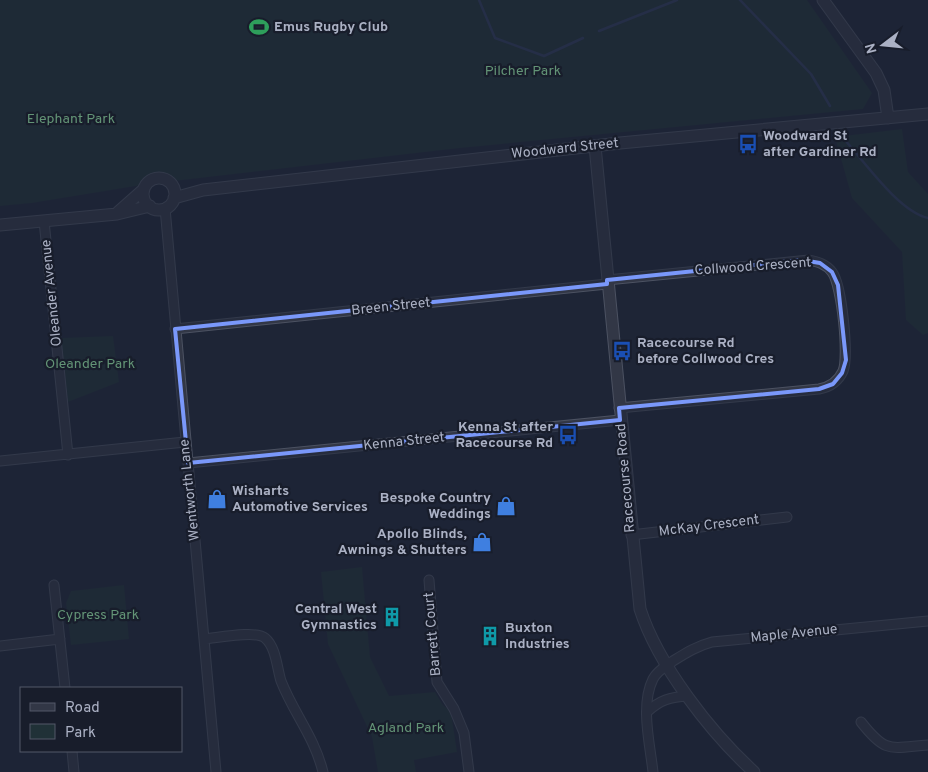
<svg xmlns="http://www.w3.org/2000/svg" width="928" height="772" font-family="Overpass,sans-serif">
	<rect width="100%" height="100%" fill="#1e2536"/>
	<path fill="#203137" d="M 0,0 L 807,0 L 872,93 L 863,109 L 460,148 L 148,184 L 32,203 L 0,206 Z
		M 902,129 L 908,172 L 928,194 L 928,333 L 923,335 L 906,320 L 902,252 L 852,198 L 835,137 Z
		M 113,336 L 119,382 L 68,402 L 61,338 Z
		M 362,567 L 370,657 L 389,696 L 435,692 L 443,705 L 451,712 L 457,752 L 414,760 L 416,772 L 378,772 L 372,737 L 328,644 L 321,572 Z
		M 124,585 L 129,639 L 71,645 L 66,603 L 71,591 Z"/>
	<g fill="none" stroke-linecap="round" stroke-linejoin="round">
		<path stroke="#2f3b5c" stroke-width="2.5" d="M 479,0 L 495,38 L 544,56 L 583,38
			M 740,0 L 811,74 L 830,106
			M 599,31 L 677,0
			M 844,139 C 864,161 899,212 928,218"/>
		<defs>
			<path id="minor" d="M 165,208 L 216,772
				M 44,221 L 68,455
				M 607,280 L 809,260 C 818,262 826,264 832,272 C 842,285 849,357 843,371 C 838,382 830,387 819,389 L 619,408
				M 175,329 L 607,284
				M 0,461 L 185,442
				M 188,463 L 620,420
				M 631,535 L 787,517
				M 429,580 L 437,682 L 454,709 L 464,733 L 469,772
				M 54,585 L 65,688
				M 204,639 C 217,638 256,630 265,638 C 276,647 277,668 281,681 C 294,714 314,736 323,772
				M 0,646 L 60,639
				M 647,712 C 660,700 670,697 688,696
				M 861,722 C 886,754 890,748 928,745
				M 72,751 L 74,772
				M 653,772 C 650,744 640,705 653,679 C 657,671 666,666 673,661 C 686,653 697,646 712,642 L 928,621"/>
			<path id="tertiary" d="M 823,0 L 876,73 L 884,90 L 888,118
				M 595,146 L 640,609 C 658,665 711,733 754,772
				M143 194a16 16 0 1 1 32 0a16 16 0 1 1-32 0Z
				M 174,198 L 203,190 L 620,143 L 928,114
				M 118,212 L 144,189
				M 0,225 L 117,214 L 150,206"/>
		</defs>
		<use href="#minor" stroke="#4c5262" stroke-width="11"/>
		<use href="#tertiary" stroke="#4c5262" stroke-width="13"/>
		<use href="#minor" stroke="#323746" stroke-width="9"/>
		<use href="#tertiary" stroke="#323746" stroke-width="11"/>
	</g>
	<path d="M0 0H928V772H0ZM 802,260 L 820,263 L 832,272 L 838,285 L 846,360 L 842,373 L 833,384 L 819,389 L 619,408 L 620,420 L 188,463 L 175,329 L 607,284 L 607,280 Z" fill="#1e2536" fill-opacity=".55" fill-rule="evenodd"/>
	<path fill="none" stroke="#7a98fa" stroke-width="4" stroke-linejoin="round" d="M 802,260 L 820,263 L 832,272 L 838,285 L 846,360 L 842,373 L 833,384 L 819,389 L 619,408 L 620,420 L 188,463 L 175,329 L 607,284 L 607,280 Z"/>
	<defs>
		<symbol id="stadium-bare" viewBox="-9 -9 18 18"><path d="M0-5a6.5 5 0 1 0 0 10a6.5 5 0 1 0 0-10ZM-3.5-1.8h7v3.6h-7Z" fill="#2e9e5b" stroke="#181d2b" stroke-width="2.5" paint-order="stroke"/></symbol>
		<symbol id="bus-bare" viewBox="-9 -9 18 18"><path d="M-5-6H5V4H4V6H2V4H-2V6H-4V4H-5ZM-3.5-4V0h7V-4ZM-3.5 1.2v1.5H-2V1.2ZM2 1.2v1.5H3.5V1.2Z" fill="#1a4fb4" stroke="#181d2b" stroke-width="2.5" paint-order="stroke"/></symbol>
		<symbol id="shop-bare" viewBox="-9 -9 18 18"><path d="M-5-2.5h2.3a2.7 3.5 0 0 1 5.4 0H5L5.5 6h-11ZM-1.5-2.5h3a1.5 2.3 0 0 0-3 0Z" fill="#3f7fe0" stroke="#181d2b" stroke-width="2.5" paint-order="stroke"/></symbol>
		<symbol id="building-bare" viewBox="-9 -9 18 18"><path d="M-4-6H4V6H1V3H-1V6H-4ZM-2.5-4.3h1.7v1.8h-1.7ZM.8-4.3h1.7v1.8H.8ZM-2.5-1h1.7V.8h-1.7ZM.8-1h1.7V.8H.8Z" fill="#0f9aa8" stroke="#181d2b" stroke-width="2.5" paint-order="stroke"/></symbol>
	</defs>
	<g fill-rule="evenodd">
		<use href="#stadium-bare" x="245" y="13" width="28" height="28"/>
		<use href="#bus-bare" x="734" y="130" width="28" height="28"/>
		<use href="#bus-bare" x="608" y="337" width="28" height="28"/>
		<use href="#bus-bare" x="554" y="421" width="28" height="28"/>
		<use href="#shop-bare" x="203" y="485" width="28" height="28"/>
		<use href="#shop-bare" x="492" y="492" width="28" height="28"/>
		<use href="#shop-bare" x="468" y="528" width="28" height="28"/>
		<use href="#building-bare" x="378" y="603" width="28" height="28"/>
		<use href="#building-bare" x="476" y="622" width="28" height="28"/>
	</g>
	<g text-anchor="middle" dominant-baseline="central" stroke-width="4.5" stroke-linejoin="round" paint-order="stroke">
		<g font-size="14" font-weight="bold" fill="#abb1c4" stroke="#181d2b" text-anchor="start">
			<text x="274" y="27">Emus Rugby Club</text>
			<text x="763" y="136">Woodward St<tspan x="763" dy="16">after Gardiner Rd</tspan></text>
			<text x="637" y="343">Racecourse Rd<tspan x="637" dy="16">before Collwood Cres</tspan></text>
			<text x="553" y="427" text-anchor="end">Kenna St after<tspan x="553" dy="16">Racecourse Rd</tspan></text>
			<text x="232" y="491">Wisharts<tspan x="232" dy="16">Automotive Services</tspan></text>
			<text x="491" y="498" text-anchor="end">Bespoke Country<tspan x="491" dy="16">Weddings</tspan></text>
			<text x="467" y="534" text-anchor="end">Apollo Blinds,<tspan x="467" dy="16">Awnings &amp; Shutters</tspan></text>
			<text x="377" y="609" text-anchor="end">Central West<tspan x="377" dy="16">Gymnastics</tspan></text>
			<text x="505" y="628">Buxton<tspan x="505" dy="16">Industries</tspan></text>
		</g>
		<g font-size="14" fill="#639476" stroke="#181d2b">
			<text x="523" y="71">Pilcher Park</text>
			<text x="71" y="119">Elephant Park</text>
			<text x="90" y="364">Oleander Park</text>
			<text x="98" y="615">Cypress Park</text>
			<text x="406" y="728">Agland Park</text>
		</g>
		<g font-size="14" fill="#abb1c4" stroke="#181d2b">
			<text transform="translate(565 149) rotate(-6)">Woodward Street</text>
			<text transform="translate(753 267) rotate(-4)">Collwood Crescent</text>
			<text transform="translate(52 293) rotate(-96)">Oleander Avenue</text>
			<text transform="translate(391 307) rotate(-6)">Breen Street</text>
			<text transform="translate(404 442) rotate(-6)">Kenna Street</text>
			<text transform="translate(626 478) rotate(-95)">Racecourse Road</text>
			<text transform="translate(190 490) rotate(-96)">Wentworth Lane</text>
			<text transform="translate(709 526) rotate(-7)">McKay Crescent</text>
			<text transform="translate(433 634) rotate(-95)">Barrett Court</text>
			<text transform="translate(794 634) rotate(-6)">Maple Avenue</text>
		</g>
	</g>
	<rect x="20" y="687" width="162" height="65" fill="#181d2b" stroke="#535868"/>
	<rect x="30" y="703" width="25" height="8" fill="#323746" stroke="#535868"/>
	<text x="65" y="712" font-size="15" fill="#abb1c4">Road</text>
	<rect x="30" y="724" width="25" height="15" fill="#203137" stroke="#535868"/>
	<text x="65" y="737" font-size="15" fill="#abb1c4">Park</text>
	<g transform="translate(883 45) rotate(254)" stroke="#181d2b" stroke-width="4" paint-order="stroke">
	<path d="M0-4L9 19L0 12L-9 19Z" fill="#abb1c4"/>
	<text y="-8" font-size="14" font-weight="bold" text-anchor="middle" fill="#abb1c4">N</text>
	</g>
</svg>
